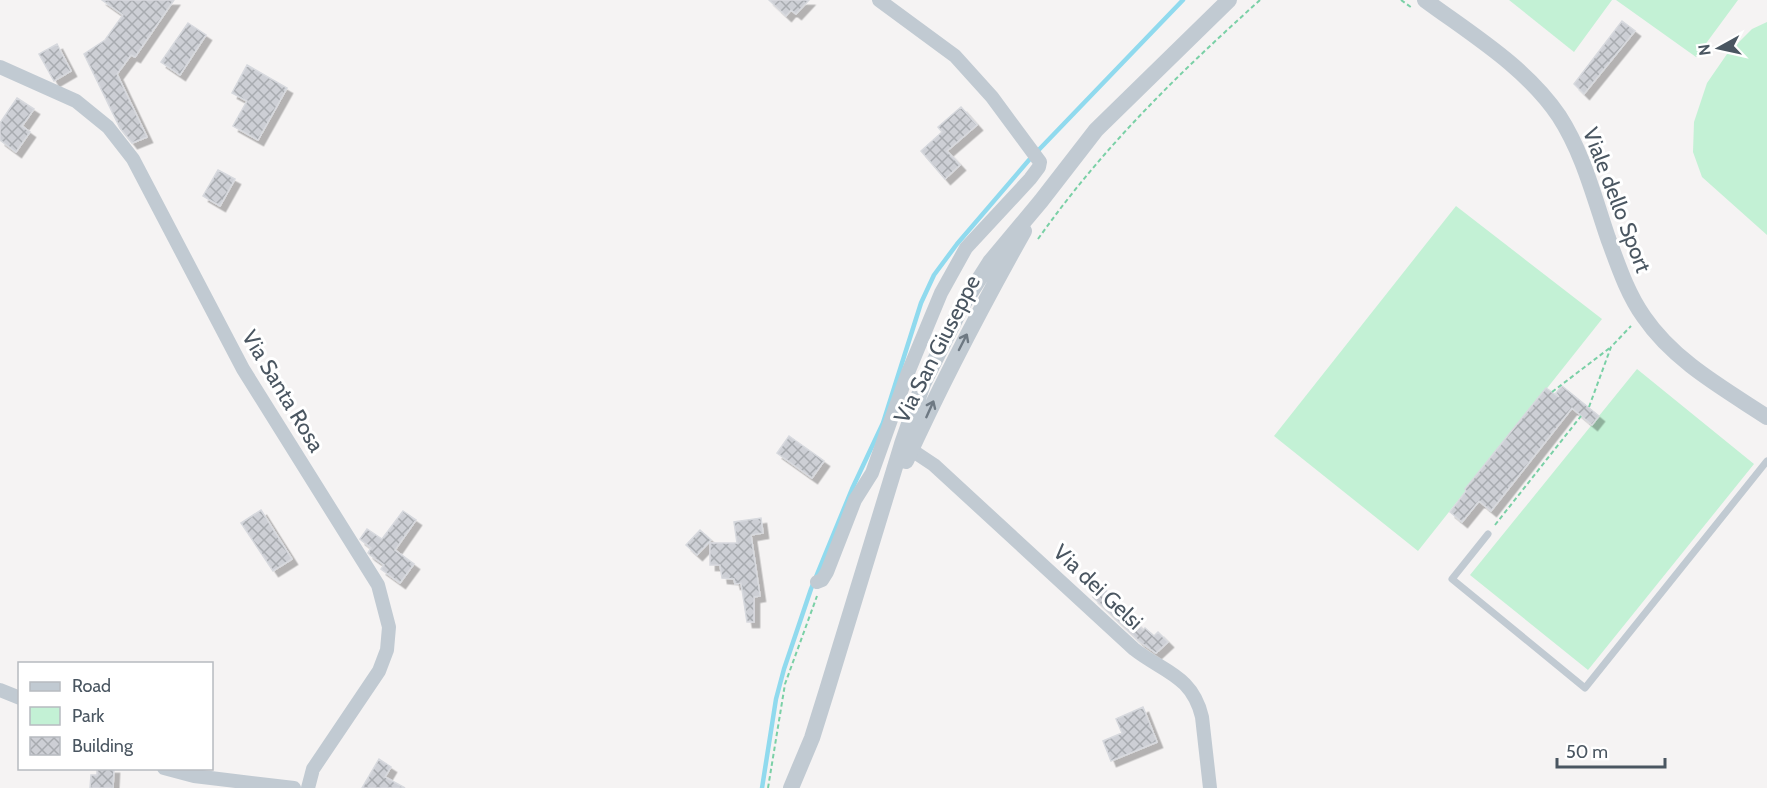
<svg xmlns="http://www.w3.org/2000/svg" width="1767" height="788" font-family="Cabin,sans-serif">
	<defs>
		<pattern id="building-cross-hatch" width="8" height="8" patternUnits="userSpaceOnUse" patternTransform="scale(1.5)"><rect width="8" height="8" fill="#cdcfd5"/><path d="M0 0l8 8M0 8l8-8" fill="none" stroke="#a8abb0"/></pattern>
		<filter id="shadow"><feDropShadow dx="5.5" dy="5.5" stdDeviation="0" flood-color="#0004"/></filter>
	</defs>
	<rect width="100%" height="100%" fill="#f5f3f3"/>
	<path fill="#c3f1d5" d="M 1509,0 L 1612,0 L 1574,52 Z
		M 1616,0 L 1738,0 L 1696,57 Z
		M 1767,22 L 1767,235 L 1702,177 L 1693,152 L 1694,122 L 1707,83 L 1727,54 L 1752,29 Z
		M 1456,206 L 1602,319 L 1418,551 L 1274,436 Z
		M 1637,369 L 1754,464 L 1588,670 L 1470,575 Z"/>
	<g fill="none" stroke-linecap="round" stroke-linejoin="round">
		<path stroke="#90daee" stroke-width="4.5" d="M 762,788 L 776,699 L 784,669 L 811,589 L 852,489 L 883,423 L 921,303 L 934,275 L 957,244 L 1029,160 L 1183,0"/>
	</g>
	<path fill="url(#building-cross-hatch)" stroke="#d7d9de" stroke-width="1.5" filter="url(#shadow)" d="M 102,0 L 174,0 L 135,57 L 131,55 L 117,74 L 147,137 L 132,143 L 120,128 L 84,54 L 105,40 L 123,15 Z
		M 769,0 L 809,0 L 796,14 L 791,10 L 786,16 Z
		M 1622,21 L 1635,31 L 1584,94 L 1574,84 Z
		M 188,23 L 206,35 L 180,75 L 161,62 Z
		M 57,44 L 71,71 L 54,81 L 39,54 Z
		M 247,65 L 287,88 L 258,140 L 233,126 L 247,101 L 232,93 Z
		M 17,98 L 34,109 L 22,126 L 30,132 L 16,152 L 0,140 L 0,123 Z
		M 961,107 L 977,125 L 947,151 L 960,165 L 945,179 L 921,151 L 942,132 L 938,127 Z
		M 218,170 L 235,179 L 220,206 L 203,196 Z
		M 1562,386 L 1599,416 L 1592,425 L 1572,408 L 1491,511 L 1479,501 L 1462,522 L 1450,512 L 1466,491 L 1465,489 L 1546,388 L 1559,397 L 1556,393 Z
		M 789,436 L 824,461 L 812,478 L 777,453 Z
		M 261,510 L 292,559 L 273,571 L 241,523 Z
		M 403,511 L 416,520 L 395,550 L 414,564 L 400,583 L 381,569 L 384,565 L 370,555 L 368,553 L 371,548 L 360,539 L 367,529 L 382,539 Z
		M 761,518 L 763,533 L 751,535 L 760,596 L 754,597 L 754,622 L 747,622 L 741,583 L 735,584 L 734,579 L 722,578 L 720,565 L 710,565 L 710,543 L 737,543 L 734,522 Z
		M 700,530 L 711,540 L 697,555 L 686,545 Z
		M 1104,588 L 1143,630 L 1145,628 L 1154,636 L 1158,632 L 1168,642 L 1156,653 L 1140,642 L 1093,597 Z
		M 1143,707 L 1157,742 L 1111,761 L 1103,741 L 1122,733 L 1116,719 Z
		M 379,759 L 391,767 L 385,777 L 405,788 L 362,788 Z
		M 97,768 L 114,768 L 113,788 L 90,788 L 91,775 L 97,775 Z"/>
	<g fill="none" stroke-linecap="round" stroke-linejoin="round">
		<path stroke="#7ad0a6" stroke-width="2" stroke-dasharray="4.5 3" stroke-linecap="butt" d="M 1401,0 L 1412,8
			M 1038,239 C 1104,146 1176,76 1260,0
			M 1552,392 L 1611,347
			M 1589,407 L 1611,347 L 1631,326
			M 1495,525 L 1581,416
			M 768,788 L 785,684 L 817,596"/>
		<path stroke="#c1cad2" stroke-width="7" d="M 1488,534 L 1452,579 L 1585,688 L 1767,461"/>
		<path stroke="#c1cad2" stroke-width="14" d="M 0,67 L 76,101 L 108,127 L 133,159 L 243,369 L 378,585 L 389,627 L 387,650 L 379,671 L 313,769 L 308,788
			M 904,445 L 934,465 L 1134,649 C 1163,672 1192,675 1202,717 L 1210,788
			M 817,582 L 822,580 L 827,572 L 855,500 L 872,473 L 907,375 L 941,293 L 966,248 L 1030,179 L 1039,167 L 1040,162 L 992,97 L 955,56 L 879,0
			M 0,690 L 20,698
			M 164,768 L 194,776 L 294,788"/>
		<path stroke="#c1cad2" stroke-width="16" d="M 1425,0 C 1471,34 1526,67 1559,116 C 1583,153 1594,197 1608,238 C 1618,265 1627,293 1644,317 C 1674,361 1723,388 1767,417
			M 906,461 C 942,382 982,306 1024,231
			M 791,788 L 812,738 L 827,690 L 902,444 L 923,384 L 962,306 L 990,262 L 1041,201 L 1096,130 L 1229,0"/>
	</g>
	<defs><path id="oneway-shaft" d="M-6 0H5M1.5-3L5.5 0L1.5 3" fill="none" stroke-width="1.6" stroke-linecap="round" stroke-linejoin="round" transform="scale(1.5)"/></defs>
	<g stroke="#6e7983">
		<use href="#oneway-shaft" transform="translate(963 342) rotate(-63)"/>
		<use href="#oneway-shaft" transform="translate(930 409) rotate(-66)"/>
	</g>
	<g text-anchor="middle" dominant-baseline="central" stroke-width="6" stroke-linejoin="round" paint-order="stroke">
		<g font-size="22" fill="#4a5661" stroke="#fff">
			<text transform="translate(1617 200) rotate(69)">Viale dello Sport</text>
			<text transform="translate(937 349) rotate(-63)">Via San Giuseppe</text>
			<text transform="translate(283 391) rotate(59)">Via Santa Rosa</text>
			<text transform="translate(1098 587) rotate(43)">Via dei Gelsi</text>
		</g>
	</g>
	<rect x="18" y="662" width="195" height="108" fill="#ffffff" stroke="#b7bbc0" stroke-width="1.5"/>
	<rect x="30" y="682" width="30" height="9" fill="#c1cad2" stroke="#b7bbc0" stroke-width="1.5"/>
	<text x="72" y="692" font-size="18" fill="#4a5661">Road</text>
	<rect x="30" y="707" width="30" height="18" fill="#c3f1d5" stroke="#b7bbc0" stroke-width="1.5"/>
	<text x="72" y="722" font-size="18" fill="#4a5661">Park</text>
	<rect x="30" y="737" width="30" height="18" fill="url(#building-cross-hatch)" stroke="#b7bbc0" stroke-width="1.5"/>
	<text x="72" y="752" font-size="18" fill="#4a5661">Building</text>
	<g transform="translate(1719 48) rotate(262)" stroke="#ffffff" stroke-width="4.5" paint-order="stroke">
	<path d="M0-4.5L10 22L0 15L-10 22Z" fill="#4a5661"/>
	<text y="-9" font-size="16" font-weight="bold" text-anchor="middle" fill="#4a5661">N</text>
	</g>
	<path d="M1557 758v9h108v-9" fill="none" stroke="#4a5661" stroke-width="3"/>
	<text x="1566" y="758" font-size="18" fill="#4a5661" stroke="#ffffff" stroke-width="4.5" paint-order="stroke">50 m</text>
</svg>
